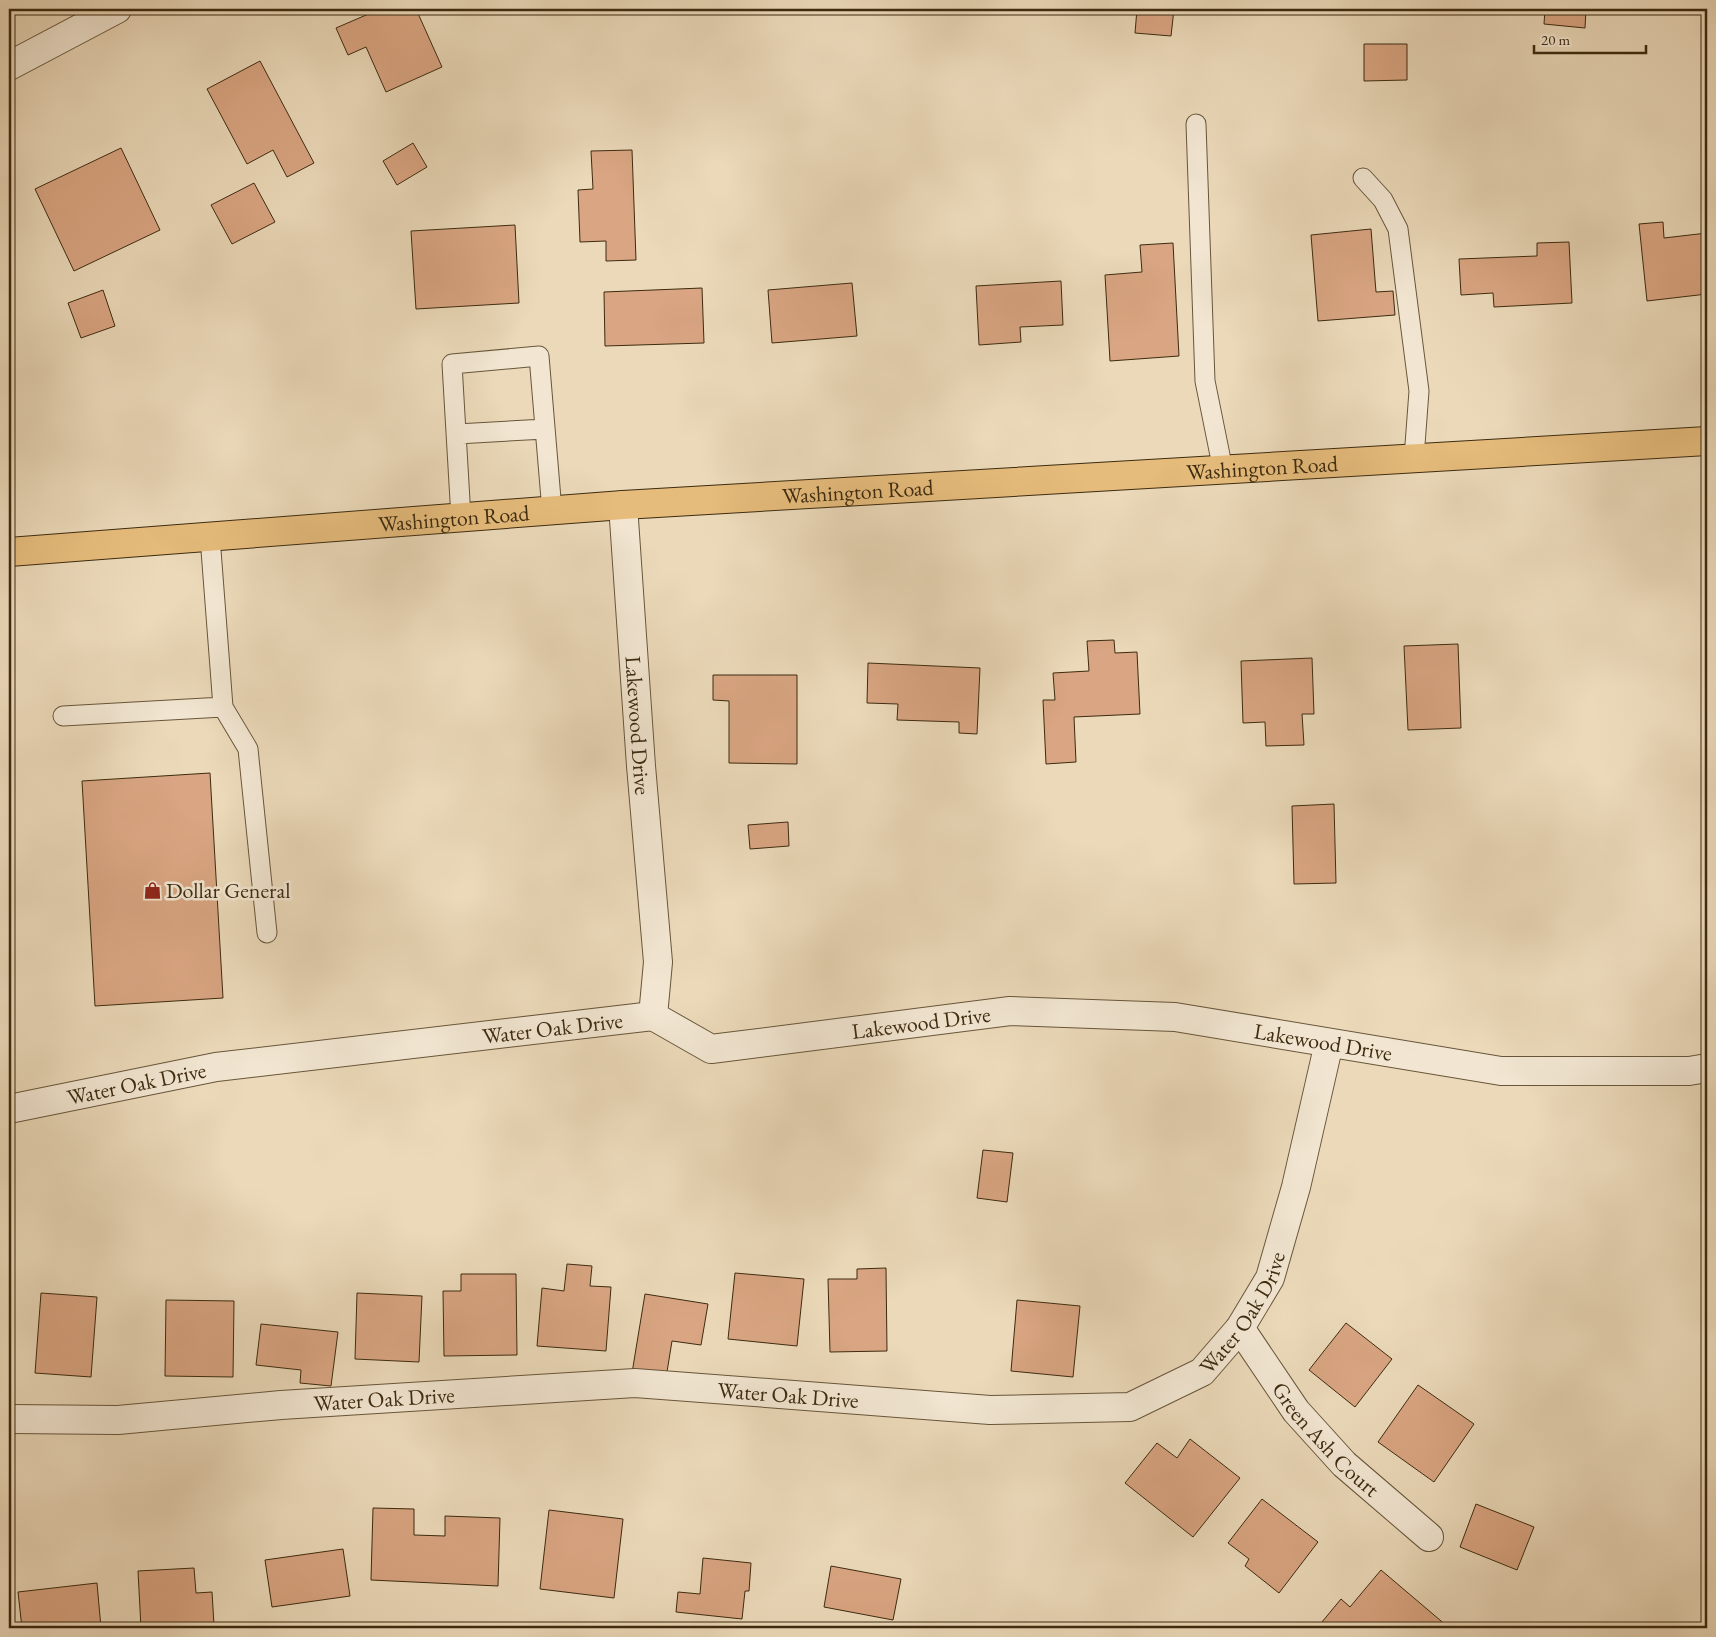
<svg xmlns="http://www.w3.org/2000/svg" width="1716" height="1637" font-family="'EB Garamond',serif">
	<rect width="100%" height="100%" fill="#ebd9b9"/>
	<filter id="stains"><feTurbulence type="fractalNoise" baseFrequency=".004" numOctaves="4"/><feColorMatrix values="0 0 0 0 .2 0 0 0 0 .09 0 0 0 0 .02 0 0 0 .5 -.17"/></filter>
	<radialGradient id="worn" r=".72"><stop offset=".6" stop-color="#630" stop-opacity="0"/><stop offset="1" stop-color="#630" stop-opacity=".3"/></radialGradient>
	<path fill="#d9a582" stroke="#3d2b10" d="M 380,9 L 416,9 L 442,67 L 386,92 L 366,47 L 348,55 L 336,28 Z
		M 1137,9 L 1174,9 L 1171,36 L 1135,33 Z
		M 1545,9 L 1586,9 L 1585,28 L 1544,24 Z
		M 1364,44 L 1407,44 L 1407,80 L 1364,81 Z
		M 260,61 L 314,163 L 287,177 L 273,150 L 247,164 L 207,89 Z
		M 413,143 L 427,167 L 397,185 L 383,161 Z
		M 121,148 L 160,230 L 74,271 L 35,189 Z
		M 632,150 L 636,260 L 606,261 L 606,241 L 580,242 L 578,190 L 593,189 L 591,151 Z
		M 254,183 L 275,222 L 232,244 L 211,205 Z
		M 1663,222 L 1664,238 L 1707,233 L 1707,294 L 1647,301 L 1639,224 Z
		M 515,225 L 519,303 L 416,309 L 411,231 Z
		M 1371,229 L 1376,292 L 1393,291 L 1395,315 L 1318,321 L 1311,235 Z
		M 1569,242 L 1572,303 L 1494,307 L 1493,293 L 1461,295 L 1459,259 L 1537,256 L 1537,243 Z
		M 1173,243 L 1179,356 L 1110,361 L 1105,275 L 1142,272 L 1140,245 Z
		M 1061,281 L 1063,325 L 1020,327 L 1021,342 L 979,345 L 976,286 Z
		M 852,283 L 857,336 L 772,343 L 768,290 Z
		M 702,288 L 704,343 L 605,346 L 604,292 Z
		M 103,290 L 115,326 L 81,338 L 68,303 Z
		M 1114,640 L 1115,653 L 1137,652 L 1140,714 L 1074,717 L 1076,762 L 1046,764 L 1043,700 L 1055,700 L 1053,673 L 1089,671 L 1087,641 Z
		M 1458,644 L 1461,728 L 1408,730 L 1404,646 Z
		M 1312,658 L 1314,714 L 1302,714 L 1304,745 L 1266,746 L 1265,722 L 1243,723 L 1241,661 Z
		M 868,663 L 980,668 L 977,734 L 959,733 L 959,722 L 897,720 L 898,704 L 867,703 Z
		M 713,675 L 797,675 L 797,764 L 729,763 L 729,701 L 713,700 Z
		M 210,773 L 223,998 L 95,1006 L 82,781 Z
		M 1334,804 L 1336,883 L 1294,884 L 1292,806 Z
		M 788,822 L 789,846 L 750,849 L 748,825 Z
		M 983,1150 L 1013,1153 L 1007,1202 L 977,1198 Z
		M 567,1264 L 592,1266 L 590,1286 L 611,1287 L 606,1351 L 537,1346 L 542,1288 L 564,1291 Z
		M 886,1268 L 887,1351 L 830,1352 L 828,1279 L 857,1279 L 857,1269 Z
		M 735,1273 L 804,1279 L 797,1346 L 728,1339 Z
		M 461,1274 L 516,1274 L 517,1355 L 444,1356 L 443,1291 L 461,1291 Z
		M 41,1293 L 97,1297 L 91,1377 L 35,1373 Z
		M 357,1293 L 422,1296 L 419,1362 L 355,1359 Z
		M 645,1294 L 708,1304 L 701,1345 L 672,1341 L 666,1378 L 632,1373 Z
		M 166,1300 L 234,1301 L 233,1377 L 165,1376 Z
		M 1017,1300 L 1080,1306 L 1073,1377 L 1011,1371 Z
		M 1346,1323 L 1392,1359 L 1355,1407 L 1309,1370 Z
		M 261,1324 L 338,1332 L 331,1386 L 300,1383 L 301,1370 L 256,1365 Z
		M 1418,1385 L 1474,1424 L 1434,1482 L 1378,1442 Z
		M 1190,1439 L 1240,1478 L 1193,1537 L 1125,1483 L 1157,1443 L 1177,1458 Z
		M 1262,1499 L 1318,1542 L 1279,1593 L 1245,1566 L 1249,1559 L 1228,1543 Z
		M 1476,1504 L 1534,1527 L 1517,1570 L 1460,1547 Z
		M 373,1508 L 414,1509 L 414,1535 L 445,1536 L 445,1516 L 500,1518 L 498,1586 L 371,1580 Z
		M 549,1510 L 623,1519 L 614,1598 L 540,1589 Z
		M 343,1549 L 350,1596 L 272,1607 L 265,1560 Z
		M 703,1558 L 751,1563 L 749,1591 L 745,1591 L 742,1619 L 676,1612 L 678,1592 L 700,1594 Z
		M 831,1566 L 901,1579 L 893,1620 L 824,1607 Z
		M 194,1568 L 196,1593 L 212,1592 L 214,1625 L 141,1628 L 138,1571 Z
		M 1381,1570 L 1447,1626 L 1445,1628 L 1317,1628 L 1341,1599 L 1350,1607 Z
		M 97,1583 L 101,1628 L 22,1628 L 18,1592 Z"/>
	<g fill="none" stroke-linecap="round" stroke-linejoin="round">
		<defs>
			<path id="lane" d="M 1196,124 L 1205,381 L 1223,470
				M 1363,178 L 1383,200 L 1398,229 L 1419,391 L 1414,458
				M 457,434 L 545,429
				M 461,518 L 452,364 L 539,356 L 552,511
				M 223,707 L 248,749 L 267,933
				M 63,716 L 223,707 L 210,537"/>
			<g id="street">
				<path d="M 9,66 L 117,9"/>
				<path id="s1" d="M 623,505 L 641,766 L 658,962 L 653,1016 L 711,1049 L 1010,1011 L 1175,1017 L 1501,1071 L 1689,1071 L 1707,1068"/>
				<path id="s2" d="M 9,1109 L 216,1067 L 653,1016"/>
				<path id="s3" d="M 1240,1328 L 1296,1411 L 1344,1464 L 1429,1537"/>
				<path id="s4" d="M 9,1419 L 118,1420 L 281,1405 L 635,1383 L 990,1410 L 1130,1407 L 1202,1372 L 1240,1328 L 1270,1278 L 1296,1187 L 1329,1043"/>
			</g>
			<g id="primary">
				<path id="s5" d="M 9,552 L 623,505 L 1707,441"/>
			</g>
		</defs>
		<use href="#lane" stroke="#68563a" stroke-width="21"/>
		<use href="#street" stroke="#68563a" stroke-width="30"/>
		<use href="#primary" stroke="#3d2b10" stroke-width="30"/>
		<use href="#lane" stroke="#f2e6d2" stroke-width="19"/>
		<use href="#street" stroke="#f2e6d2" stroke-width="28"/>
		<use href="#primary" stroke="#e6bc7c" stroke-width="28"/>
	</g>
	<defs>
		<symbol id="shop-bare" viewBox="-9 -9 18 18"><path d="M-5-2.5h2.3a2.7 3.5 0 0 1 5.4 0H5L5.5 6h-11ZM-1.5-2.5h3a1.5 2.3 0 0 0-3 0Z" fill="#8f2418" stroke="#f2e6d2" stroke-width="2.5" paint-order="stroke"/></symbol>
	</defs>
	<g fill-rule="evenodd">
		<use href="#shop-bare" x="140" y="878" width="25" height="25"/>
	</g>
	<g text-anchor="middle" dominant-baseline="central" stroke-width="5" stroke-linejoin="round" paint-order="stroke">
		<g font-size="22" fill="#3d2b10" stroke="#f2e6d2">
			<text stroke="none"><textPath href="#s5" startOffset="1256">Washington Road</textPath></text>
			<text stroke="none"><textPath href="#s5" startOffset="851">Washington Road</textPath></text>
			<text stroke="none"><textPath href="#s5" startOffset="446">Washington Road</textPath></text>
			<text stroke="none"><textPath href="#s1" startOffset="221">Lakewood Drive</textPath></text>
			<text stroke="none"><textPath href="#s1" startOffset="791">Lakewood Drive</textPath></text>
			<text stroke="none"><textPath href="#s2" startOffset="550">Water Oak Drive</textPath></text>
			<text stroke="none"><textPath href="#s1" startOffset="1196">Lakewood Drive</textPath></text>
			<text stroke="none"><textPath href="#s2" startOffset="130">Water Oak Drive</textPath></text>
			<text stroke="none"><textPath href="#s4" startOffset="1276">Water Oak Drive</textPath></text>
			<text stroke="none"><textPath href="#s4" startOffset="781">Water Oak Drive</textPath></text>
			<text stroke="none"><textPath href="#s4" startOffset="376">Water Oak Drive</textPath></text>
			<text stroke="none"><textPath href="#s3" startOffset="141">Green Ash Court</textPath></text>
		</g>
		<g font-size="22" fill="#3d2b10" stroke="#f2e6d2" text-anchor="start">
			<text x="166" y="890">Dollar General</text>
		</g>
	</g>
	<rect width="1716" height="1637" fill="none" stroke="#ebd9b9" stroke-width="30"/>
	<rect x="10" y="10" width="1696" height="1617" fill="none" stroke="#3d2b10" stroke-width="2.5"/>
	<rect x="15" y="15" width="1686" height="1607" fill="none" stroke="#3d2b10"/>
	<path d="M1534 45v8h112v-8" fill="none" stroke="#3d2b10" stroke-width="2.5"/>
	<text x="1541" y="45" font-size="15" fill="#3d2b10" stroke="#f2e6d2" stroke-width="4" paint-order="stroke">20 m</text>
	<rect width="100%" height="100%" filter="url(#stains)"/>
	<rect width="100%" height="100%" fill="url(#worn)"/>
</svg>
